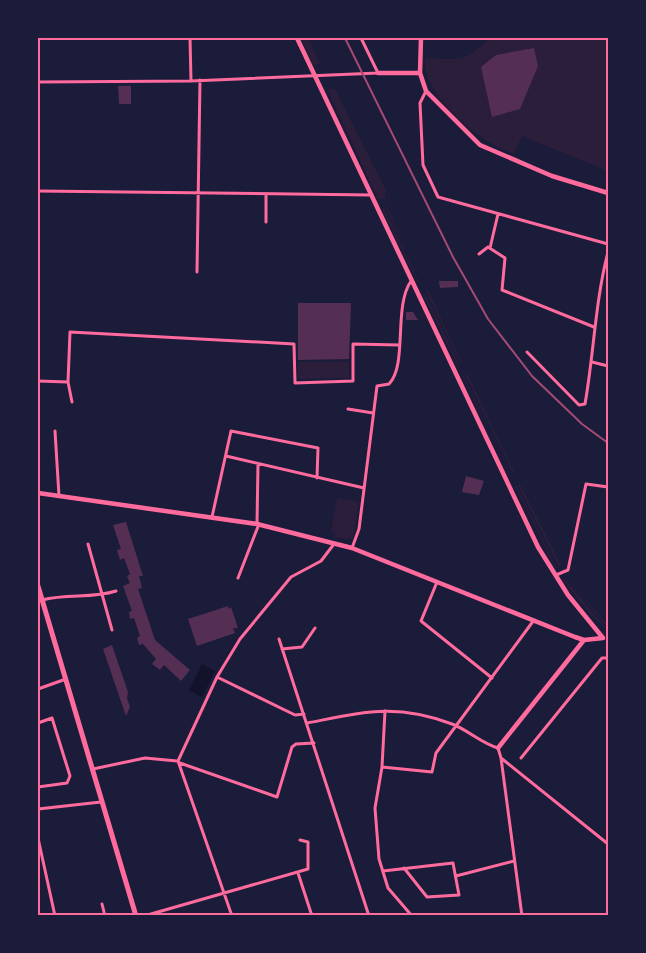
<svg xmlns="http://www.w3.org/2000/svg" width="646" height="953" font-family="'Varela Round',sans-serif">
	<rect width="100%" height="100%" fill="#1b1b3a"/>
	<path fill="#2a1e3b" d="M 301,38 L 308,38 L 320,64 L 313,65 Z
		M 489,38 L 608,38 L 608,171 L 522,136 L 514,154 C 482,144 421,95 425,58 C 459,59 465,64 489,38 Z
		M 327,89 L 335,89 L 386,190 L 385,199 L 378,199 Z
		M 385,206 L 387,206 L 422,284 L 422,283 Z
		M 384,207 L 420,284 L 419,285 L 382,209 Z
		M 428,290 L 463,365 L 462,366 L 426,291 Z
		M 425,293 L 460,366 L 459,368 L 423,294 Z
		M 298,362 L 349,362 L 349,378 L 298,379 Z
		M 467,373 L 514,471 L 513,473 L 465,374 Z
		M 463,375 L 510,473 L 510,474 L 462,376 Z
		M 520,484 L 561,565 L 559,567 L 518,485 Z
		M 515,486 L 517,486 L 557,568 L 555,568 Z
		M 337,498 L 359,502 L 353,539 L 335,538 L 335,533 L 331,531 Z
		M 566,577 L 608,625 L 608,628 Z
		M 565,579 L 608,631 L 589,613 L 563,580 Z"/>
	<path fill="#12122b" d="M 202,664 L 215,671 L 202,697 L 189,690 Z"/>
	<path fill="#542f53" d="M 534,48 L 538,66 L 520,109 L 492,117 L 481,67 L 496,55 Z
		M 118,86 L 131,86 L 131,104 L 119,104 Z
		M 439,281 L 458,281 L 458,287 L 440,288 Z
		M 298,303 L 351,303 L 349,359 L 298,360 Z
		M 406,312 L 413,312 L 418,320 L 406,320 Z
		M 466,476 L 484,481 L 479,495 L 462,492 Z
		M 126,522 L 143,576 L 139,576 L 142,588 L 138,589 L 155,640 L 190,670 L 181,681 L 164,665 L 160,670 L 152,664 L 156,659 L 143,644 L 139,645 L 137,638 L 140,636 L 134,618 L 130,619 L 129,612 L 132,611 L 123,586 L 130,583 L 127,576 L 130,574 L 124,558 L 120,560 L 117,550 L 121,549 L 113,525 Z
		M 228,606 L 228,609 L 231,607 L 238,628 L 233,628 L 235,633 L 197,646 L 188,619 Z
		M 112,645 L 128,692 L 127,698 L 130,707 L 126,716 L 103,649 Z"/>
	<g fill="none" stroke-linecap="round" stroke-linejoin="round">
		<path stroke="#ff6b9d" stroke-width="3" d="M 190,38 L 191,81
			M 38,82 L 191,81 L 378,73 L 361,38
			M 426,91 L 420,103 L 423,165 L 438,197 L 608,244
			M 38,191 L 371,195
			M 266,222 L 266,195
			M 490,248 L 498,214
			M 479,254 L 488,247 L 505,258 L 502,290 L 594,327
			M 197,272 L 200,80
			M 527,352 L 579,405 L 585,404 C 594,353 595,302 608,252
			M 592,362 L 608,366
			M 38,381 L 68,382 L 72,402
			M 68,382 L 70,332 L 294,344 L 295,383 L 353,381 L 353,344 L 399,345
			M 348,409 L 373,413
			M 55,431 L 59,496
			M 226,456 L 364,488
			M 212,517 L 231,431 L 318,448 L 317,478
			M 257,524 L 258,464
			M 88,544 L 112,630
			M 352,548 L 359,529 L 377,386 L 389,384 C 408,364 393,307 411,281
			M 556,575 L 568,570 L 586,484 L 608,487
			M 238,578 L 259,524
			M 437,582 L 421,621 L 492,678
			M 42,600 C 68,593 91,599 116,591
			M 279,639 L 369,916
			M 282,649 L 302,647 L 315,628
			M 217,677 L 295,715 L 304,714
			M 38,689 L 66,679
			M 385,711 L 382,767 L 375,808 L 379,859 L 388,888 L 412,916
			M 38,723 L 52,718 L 70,776 L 67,783 L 38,787
			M 307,723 C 365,712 395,703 452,724 C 468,730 481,743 498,748 L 501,758 L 608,844
			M 501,758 L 522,916
			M 521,758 L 602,658 L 608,658
			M 180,763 L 277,797 L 292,747 L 296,744 L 314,743
			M 382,767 L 432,772 L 436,753 L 534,620
			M 93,769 L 145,758 L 177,761
			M 38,809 L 101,802
			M 38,838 L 55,916
			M 383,871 L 453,863 L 459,895 L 427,897 L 404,868
			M 298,873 L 312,916
			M 456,876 L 514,861
			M 102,904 L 105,916
			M 144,916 L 308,869 L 308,842 L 300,840
			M 232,916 L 178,761 L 217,677 L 240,639 L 291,577 L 321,561 L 334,544"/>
		<path stroke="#ff6b9d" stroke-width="4.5" d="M 421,38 L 420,73 L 426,91 L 480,145 L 552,176 L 608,193
			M 378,73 L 420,73
			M 38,493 L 257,524 L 352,548 L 575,637 L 584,640 L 603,638 L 568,595 L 538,547 L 297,38
			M 498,748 L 584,640"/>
		<path stroke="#ff6b9d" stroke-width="5" d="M 38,586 L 136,916"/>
		<path stroke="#a44b75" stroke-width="2" d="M 345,38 L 453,257 L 488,319 L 532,376 L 582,424 L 608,443"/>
	</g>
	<rect width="646" height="953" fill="none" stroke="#1b1b3a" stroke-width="78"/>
	<rect x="39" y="39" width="568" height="875" fill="none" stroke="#ff6b9d" stroke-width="2"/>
</svg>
